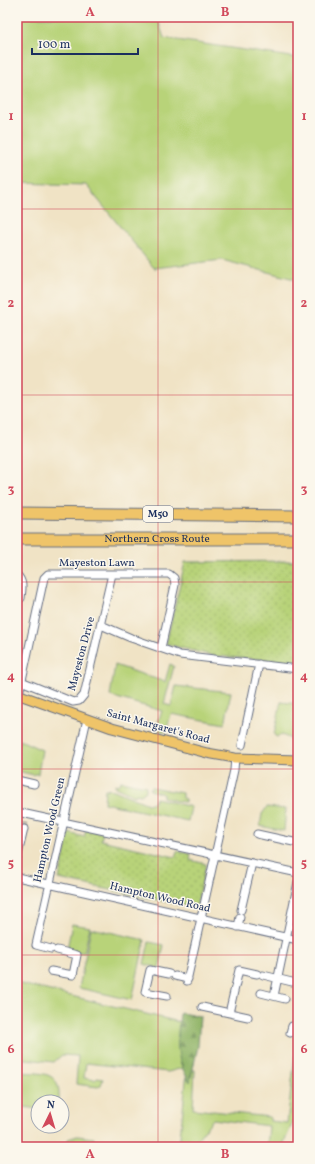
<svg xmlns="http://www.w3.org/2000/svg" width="315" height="1164" font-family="Vollkorn,serif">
	<defs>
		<pattern id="forest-firs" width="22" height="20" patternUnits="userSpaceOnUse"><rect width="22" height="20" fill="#92b569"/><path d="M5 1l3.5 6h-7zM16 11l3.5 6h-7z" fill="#76945a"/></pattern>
		<pattern id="park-dots" width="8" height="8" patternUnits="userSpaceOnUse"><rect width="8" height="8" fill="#b8d379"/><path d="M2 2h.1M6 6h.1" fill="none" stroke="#9eb56b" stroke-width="1.8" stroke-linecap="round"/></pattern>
	</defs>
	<rect width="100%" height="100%" fill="#fbf7ec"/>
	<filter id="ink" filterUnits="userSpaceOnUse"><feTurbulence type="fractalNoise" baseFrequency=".025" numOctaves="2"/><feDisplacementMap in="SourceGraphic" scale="8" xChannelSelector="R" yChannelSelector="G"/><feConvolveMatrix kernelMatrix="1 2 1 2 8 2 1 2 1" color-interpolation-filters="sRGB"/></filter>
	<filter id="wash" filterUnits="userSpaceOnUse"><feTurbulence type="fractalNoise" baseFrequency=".012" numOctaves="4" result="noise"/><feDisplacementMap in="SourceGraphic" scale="16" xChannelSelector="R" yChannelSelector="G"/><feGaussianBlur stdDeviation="0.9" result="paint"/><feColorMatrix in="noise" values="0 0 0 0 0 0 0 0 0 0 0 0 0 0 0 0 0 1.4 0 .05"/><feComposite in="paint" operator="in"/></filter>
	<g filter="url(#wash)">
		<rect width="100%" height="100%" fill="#f0e3c5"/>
		<path fill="#b8d379" stroke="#6a816c" d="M 17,17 L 157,17 L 164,38 L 298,58 L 298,280 L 222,260 L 154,268 L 86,185 L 17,183 Z
			M 170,664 L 174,666 L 164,704 L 171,706 L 176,686 L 231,692 L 225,724 L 171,714 L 166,732 L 155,730 L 162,711 L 110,696 L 115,665 L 165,682 Z
			M 281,702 L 298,704 L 298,718 L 291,739 L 282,735 L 277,737 L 274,735 Z
			M 20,740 L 42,750 L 38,774 L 35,774 L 34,775 L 17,771 L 17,754 Z
			M 121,781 L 146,786 L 146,791 L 141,795 L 136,794 L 135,796 L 115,787 L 115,784 L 118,785 Z
			M 151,787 L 182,793 L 182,798 L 185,799 L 185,802 L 176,801 L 163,797 L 163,794 L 150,790 Z
			M 105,789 L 114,790 L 148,804 L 154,802 L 156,798 L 191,807 L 188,821 L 104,803 Z
			M 267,807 L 286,809 L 284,831 L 260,826 L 262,814 Z
			M 72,924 L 90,927 L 84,953 L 67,949 Z
			M 91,928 L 145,940 L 132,1000 L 79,988 Z
			M 149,942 L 164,945 L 159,968 L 144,964 Z
			M 17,983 L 196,1026 L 194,1065 L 168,1072 L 86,1063 L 84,1078 L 95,1080 L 97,1078 L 103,1079 L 101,1085 L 98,1087 L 76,1084 L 78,1056 L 62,1055 L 54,1062 L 17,1058 Z
			M 295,1056 L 298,1057 L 298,1111 L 282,1147 L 267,1147 L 269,1126 L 213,1119 L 191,1147 L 179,1147 L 187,1071 L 195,1070 L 193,1109 L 270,1117 L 270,1121 L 287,1123 Z
			M 17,1072 C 43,1074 61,1069 59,1102 L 38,1102 L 38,1109 L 17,1106 Z
			M 77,1136 L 94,1138 L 93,1146 L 95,1147 L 68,1147 L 68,1139 Z"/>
		<path fill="url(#forest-firs)" stroke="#567264" d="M 180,1013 L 200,1016 L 198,1046 L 190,1082 C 174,1058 177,1040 180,1013 Z"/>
		<path fill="url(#park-dots)" stroke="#6a816c" d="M 298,561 L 298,662 L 214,656 L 166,644 L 185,562 Z
			M 86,830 L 103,833 L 101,840 L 175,857 L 177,851 L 191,854 L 190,860 L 206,864 L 196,908 L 59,879 L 69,833 L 84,837 Z"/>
	</g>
	<g filter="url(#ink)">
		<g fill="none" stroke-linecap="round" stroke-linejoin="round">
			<path stroke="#c5bfb0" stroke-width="7" stroke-dasharray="7 3.5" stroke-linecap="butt" d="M 24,829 L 25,822"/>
			<defs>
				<path id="minor" d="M 17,575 C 24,582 22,589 21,598
					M 101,625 L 131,638 L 180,655 L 298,669
					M 21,681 L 73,702 L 79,701 L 84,695 L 112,574
					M 19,694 L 44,578 L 48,574 L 169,574 L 174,578 L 175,585 L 161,648
					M 242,745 L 259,664
					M 17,780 L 34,784
					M 17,812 L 298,873
					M 257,834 L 298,843
					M 17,859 L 24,829
					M 17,877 L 298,940
					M 241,910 L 252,863
					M 238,927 L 240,917
					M 51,949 L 36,945 L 87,719
					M 51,971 L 73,975 L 77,955 L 57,950
					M 263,975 L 292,982
					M 175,976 L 188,979
					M 187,981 L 234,770 L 235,758
					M 261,993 L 285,999
					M 167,996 L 145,992 L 150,970 L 169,974
					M 274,996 L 298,882
					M 202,1007 L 248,1017
					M 229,1013 L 239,970 L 257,974
					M 290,1033 L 292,1026 L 298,1028"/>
				<path id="major" d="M 17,694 L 112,728 L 207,753 L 235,758 L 298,760"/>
				<g id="highway">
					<path d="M 17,513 L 298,516"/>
					<path id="s1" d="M 17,539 L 298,539"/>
				</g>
			</defs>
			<use href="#minor" stroke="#666e82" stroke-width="9"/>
			<use href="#major" stroke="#666e82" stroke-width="11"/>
			<use href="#highway" stroke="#666e82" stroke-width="13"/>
			<use href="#minor" stroke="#fff" stroke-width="7"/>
			<use href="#major" stroke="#efc469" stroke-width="9"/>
			<use href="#highway" stroke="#efc469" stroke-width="11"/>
		</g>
	</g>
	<path fill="none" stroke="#d1495b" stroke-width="1" stroke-opacity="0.55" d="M 158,17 L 158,1147M 17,209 L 298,209M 17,395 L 298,395M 17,582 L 298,582M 17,769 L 298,769M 17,955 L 298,955"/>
	<g text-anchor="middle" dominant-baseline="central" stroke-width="3" stroke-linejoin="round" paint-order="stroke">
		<rect fill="#fbf7ec" stroke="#5e6b89" stroke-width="1" x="143" y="506" width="30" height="16" rx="3"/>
		<g font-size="10" font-weight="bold" fill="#1b2f5e">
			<text x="158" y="514">M50</text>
		</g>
		<g font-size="11" fill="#1b2f5e" stroke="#fbf7ec">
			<text stroke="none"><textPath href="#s1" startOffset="140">Northern Cross Route</textPath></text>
			<text x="97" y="563">Mayeston Lawn</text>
			<text transform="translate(82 654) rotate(-75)">Mayeston Drive</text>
			<text transform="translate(158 727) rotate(15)">Saint Margaret's Road</text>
			<text transform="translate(50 830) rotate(-77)">Hampton Wood Green</text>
			<text transform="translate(160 898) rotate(13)">Hampton Wood Road</text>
		</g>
	</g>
	<rect width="315" height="1164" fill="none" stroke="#fbf7ec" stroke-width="44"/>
	<g transform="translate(50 1114) rotate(5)"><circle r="19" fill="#fbf7ec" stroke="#a1a7b3"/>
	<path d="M0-3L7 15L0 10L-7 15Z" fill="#d1495b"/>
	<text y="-6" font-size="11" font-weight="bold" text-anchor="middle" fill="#1b2f5e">N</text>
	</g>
	<path d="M32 48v6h106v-6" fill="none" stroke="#1b2f5e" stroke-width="2"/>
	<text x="38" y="48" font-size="12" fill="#1b2f5e" stroke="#fbf7ec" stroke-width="3" paint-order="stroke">100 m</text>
	<rect x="22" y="22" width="271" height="1120" fill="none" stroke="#d1495b" stroke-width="1.5"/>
	<g font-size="13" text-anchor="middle" font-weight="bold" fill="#d1495b">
		<text x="90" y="16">A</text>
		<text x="225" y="16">B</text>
		<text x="11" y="120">1</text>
		<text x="304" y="120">1</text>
		<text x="11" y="307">2</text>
		<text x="304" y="307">2</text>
		<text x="11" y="493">3</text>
		<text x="304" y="493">3</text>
		<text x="11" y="680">4</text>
		<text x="304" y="680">4</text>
		<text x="11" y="867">5</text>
		<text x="304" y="867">5</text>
		<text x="11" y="1053">6</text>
		<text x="304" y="1053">6</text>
		<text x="90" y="1158">A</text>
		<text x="225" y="1158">B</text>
	</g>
</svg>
